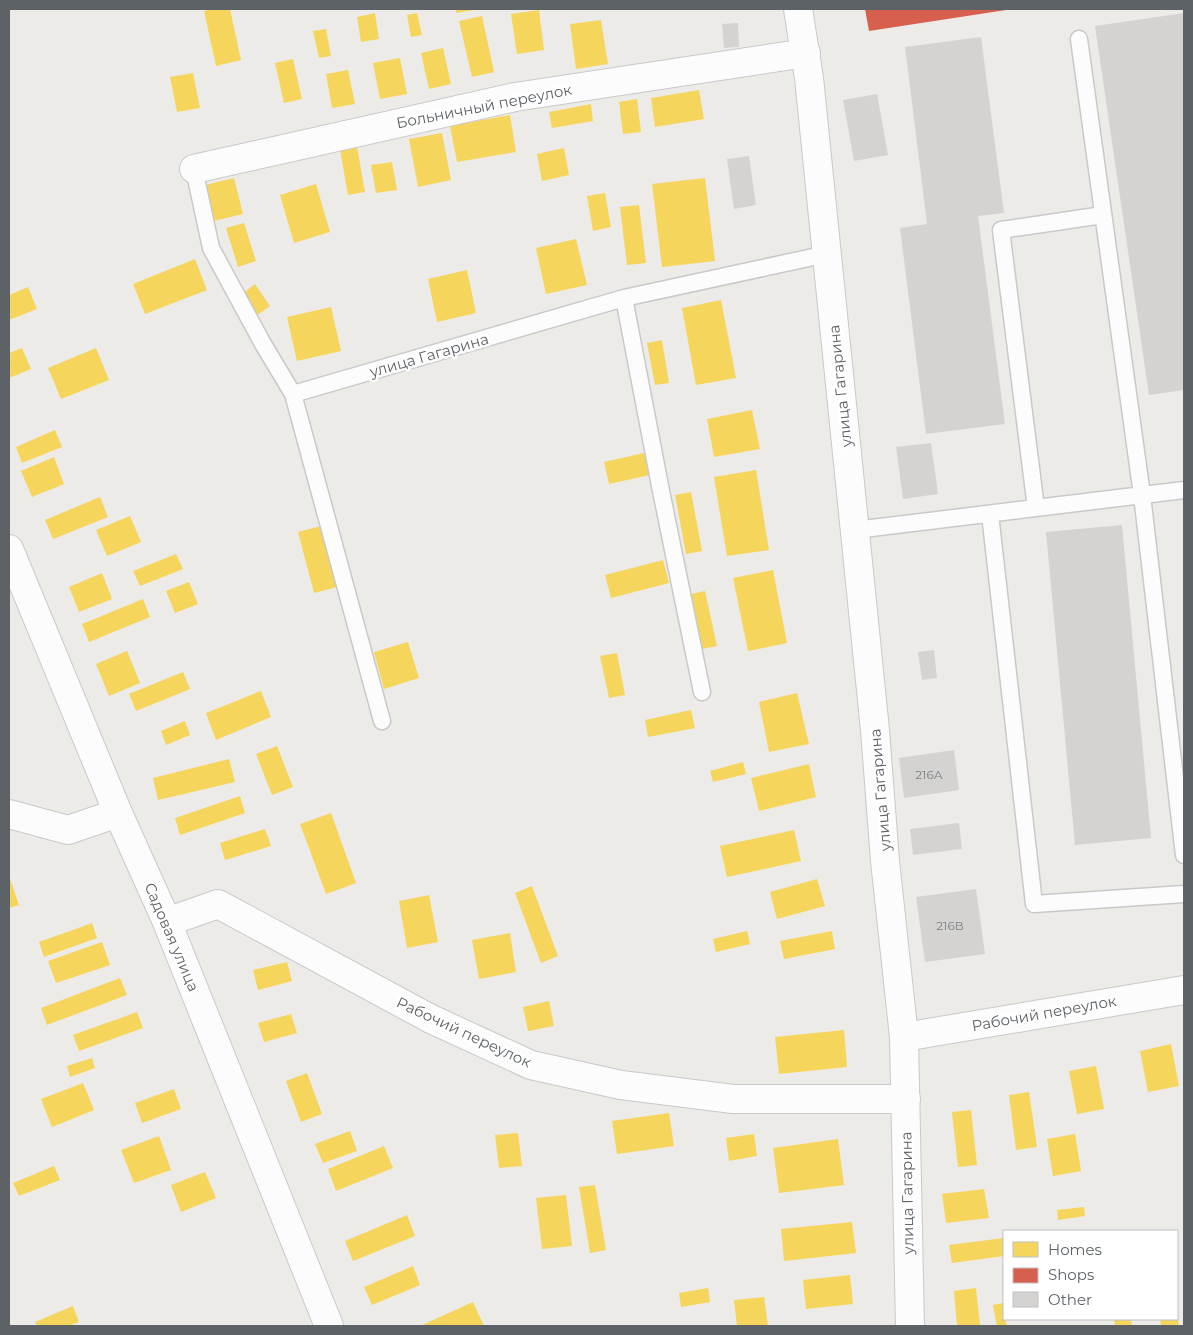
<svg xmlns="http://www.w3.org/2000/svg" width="1193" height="1335" font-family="Montserrat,sans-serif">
	<rect width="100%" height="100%" fill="#edebe8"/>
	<path fill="#f6d55c" d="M 212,9 L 230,9 L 241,60 L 216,66 L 204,11 Z
		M 456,9 L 474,9 L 474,10 L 456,13 Z
		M 539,10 L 544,50 L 517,54 L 511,14 Z
		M 375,13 L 379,39 L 361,42 L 357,17 Z
		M 417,13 L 422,35 L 411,37 L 407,15 Z
		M 482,16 L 494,72 L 472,77 L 459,21 Z
		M 601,20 L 608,64 L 576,69 L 570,24 Z
		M 326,29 L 331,56 L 319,58 L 313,31 Z
		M 443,48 L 451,84 L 429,89 L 421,53 Z
		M 400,58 L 407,94 L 380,99 L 373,63 Z
		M 293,59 L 302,99 L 284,103 L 275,63 Z
		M 348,70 L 355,104 L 332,108 L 326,74 Z
		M 193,73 L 200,108 L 177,112 L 170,77 Z
		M 699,90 L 704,119 L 655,127 L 651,98 Z
		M 637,99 L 641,132 L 623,134 L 619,102 Z
		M 591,104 L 593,121 L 552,128 L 549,112 Z
		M 510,115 L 516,152 L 457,162 L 450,126 Z
		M 442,133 L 451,180 L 418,187 L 409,139 Z
		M 357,147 L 365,192 L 348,195 L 340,150 Z
		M 564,148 L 569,175 L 542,181 L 537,154 Z
		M 392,162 L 397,190 L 376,193 L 371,165 Z
		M 234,178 L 243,214 L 214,221 L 205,185 Z
		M 705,178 L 715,261 L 662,267 L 652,184 Z
		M 316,184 L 330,232 L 294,243 L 280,195 Z
		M 605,193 L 611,227 L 593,231 L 587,196 Z
		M 639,205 L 646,263 L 627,265 L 620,207 Z
		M 244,223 L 256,261 L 238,267 L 226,228 Z
		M 576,239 L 587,285 L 546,294 L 536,248 Z
		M 195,259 L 207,290 L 145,314 L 133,284 Z
		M 467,270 L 476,313 L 437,322 L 428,279 Z
		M 255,284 L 270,306 L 256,316 L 242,294 Z
		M 28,287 L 37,309 L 9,320 L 9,295 Z
		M 721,300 L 736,378 L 696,385 L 682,308 Z
		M 331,307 L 341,351 L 297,361 L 287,317 Z
		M 662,340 L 669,383 L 655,385 L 647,343 Z
		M 22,348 L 31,369 L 9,378 L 9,353 Z
		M 96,348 L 109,380 L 61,399 L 48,368 Z
		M 752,410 L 760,449 L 714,457 L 707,419 Z
		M 55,430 L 62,447 L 22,463 L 16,447 Z
		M 644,453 L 650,475 L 609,484 L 604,462 Z
		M 54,457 L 64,484 L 32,497 L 21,471 Z
		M 756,470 L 769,550 L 727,556 L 714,477 Z
		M 691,492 L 702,551 L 686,554 L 675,495 Z
		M 100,497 L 108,517 L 53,539 L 45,520 Z
		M 130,516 L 141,542 L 107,556 L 96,530 Z
		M 321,526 L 337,587 L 314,593 L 298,532 Z
		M 176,554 L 183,569 L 140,586 L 133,571 Z
		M 663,560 L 669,583 L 611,598 L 605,575 Z
		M 773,570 L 787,643 L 748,651 L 733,578 Z
		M 102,573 L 112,599 L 79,612 L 69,587 Z
		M 189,582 L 198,604 L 175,613 L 166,591 Z
		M 705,591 L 717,646 L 702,649 L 691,594 Z
		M 143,599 L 150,617 L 89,642 L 82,624 Z
		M 408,642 L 419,678 L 384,689 L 374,652 Z
		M 127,651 L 140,683 L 109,696 L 96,664 Z
		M 617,653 L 625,695 L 609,698 L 600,656 Z
		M 183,672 L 190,689 L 136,711 L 129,694 Z
		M 261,691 L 271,717 L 216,740 L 206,713 Z
		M 797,693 L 809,744 L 769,752 L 759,702 Z
		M 691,710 L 695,728 L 648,737 L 645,720 Z
		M 185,721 L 190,735 L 166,745 L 161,731 Z
		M 277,746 L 293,787 L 272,795 L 256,754 Z
		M 229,759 L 235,782 L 158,800 L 153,778 Z
		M 743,762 L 746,774 L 713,782 L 710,771 Z
		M 809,764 L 816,797 L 759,811 L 751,778 Z
		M 240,796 L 245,813 L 180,835 L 175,818 Z
		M 331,813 L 356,883 L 326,894 L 300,824 Z
		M 265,829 L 271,846 L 225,860 L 220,843 Z
		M 794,830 L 801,861 L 727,877 L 720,846 Z
		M 9,876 L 19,905 L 9,908 Z
		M 817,879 L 825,906 L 777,919 L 770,892 Z
		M 532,886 L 558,956 L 541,963 L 515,893 Z
		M 429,895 L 438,942 L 407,948 L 399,901 Z
		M 92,923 L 97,938 L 44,957 L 39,942 Z
		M 747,931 L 750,944 L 716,952 L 713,939 Z
		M 832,931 L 835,949 L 784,959 L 780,941 Z
		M 510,933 L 516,972 L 479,979 L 472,940 Z
		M 102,942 L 110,965 L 56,983 L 48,961 Z
		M 287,962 L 292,981 L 258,990 L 253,970 Z
		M 120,978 L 127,995 L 47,1025 L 41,1008 Z
		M 549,1001 L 554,1026 L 528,1031 L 523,1007 Z
		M 137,1012 L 143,1028 L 79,1051 L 73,1035 Z
		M 291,1014 L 297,1033 L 264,1042 L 258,1023 Z
		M 844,1030 L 847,1067 L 779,1074 L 775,1037 Z
		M 1171,1044 L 1179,1086 L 1148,1092 L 1140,1051 Z
		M 92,1058 L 95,1068 L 70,1077 L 67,1066 Z
		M 1096,1066 L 1104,1109 L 1077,1114 L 1069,1071 Z
		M 307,1073 L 322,1114 L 301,1122 L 286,1081 Z
		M 83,1083 L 94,1110 L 52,1127 L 41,1099 Z
		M 174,1089 L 181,1109 L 142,1123 L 135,1103 Z
		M 1029,1092 L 1037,1147 L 1016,1150 L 1009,1095 Z
		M 971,1110 L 977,1165 L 958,1167 L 952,1112 Z
		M 669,1113 L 674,1146 L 617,1154 L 612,1121 Z
		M 350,1131 L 357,1151 L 323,1163 L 315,1144 Z
		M 518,1133 L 522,1166 L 499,1168 L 495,1135 Z
		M 754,1134 L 757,1156 L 729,1161 L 726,1138 Z
		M 1075,1134 L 1081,1171 L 1053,1176 L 1047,1139 Z
		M 159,1136 L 171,1170 L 134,1183 L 121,1150 Z
		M 838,1139 L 844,1185 L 779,1193 L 773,1148 Z
		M 384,1146 L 393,1168 L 336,1191 L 328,1169 Z
		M 54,1166 L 60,1180 L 19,1196 L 13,1183 Z
		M 205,1172 L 216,1198 L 181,1212 L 171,1185 Z
		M 595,1185 L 606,1250 L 590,1253 L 579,1187 Z
		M 984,1189 L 989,1218 L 946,1223 L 942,1194 Z
		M 566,1195 L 572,1246 L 542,1249 L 536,1198 Z
		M 1084,1207 L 1085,1216 L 1058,1220 L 1057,1210 Z
		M 407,1215 L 415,1236 L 353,1261 L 345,1241 Z
		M 852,1222 L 856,1253 L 784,1261 L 781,1229 Z
		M 1004,1238 L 1004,1256 L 952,1263 L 949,1245 Z
		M 413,1266 L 420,1285 L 372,1305 L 364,1287 Z
		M 850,1275 L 853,1304 L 806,1309 L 803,1280 Z
		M 708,1288 L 710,1302 L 681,1307 L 679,1293 Z
		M 976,1288 L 980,1325 L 957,1326 L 954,1291 Z
		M 764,1297 L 768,1326 L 737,1326 L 734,1300 Z
		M 473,1302 L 484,1326 L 420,1326 Z
		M 1003,1303 L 1004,1319 L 1005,1319 L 1007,1326 L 997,1326 L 993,1305 Z
		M 73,1306 L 79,1322 L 68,1326 L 37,1326 L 35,1322 Z
		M 1114,1319 L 1131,1319 L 1132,1326 L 1115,1326 Z
		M 1160,1319 L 1178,1319 L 1179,1326 L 1161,1326 Z"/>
	<path fill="#d6604d" d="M 865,9 L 1006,9 L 1006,10 L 869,31 Z"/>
	<path fill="#d5d3d2" d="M 1184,13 L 1184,390 L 1149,395 L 1095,26 Z
		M 738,23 L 739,47 L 724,48 L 722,24 Z
		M 981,37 L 1004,213 L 978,216 L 1005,424 L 926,434 L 900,228 L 927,224 L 905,47 Z
		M 877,94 L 888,155 L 854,161 L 843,100 Z
		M 749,156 L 756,205 L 734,209 L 727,159 Z
		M 931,443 L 938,494 L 903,499 L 896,447 Z
		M 1122,525 L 1151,838 L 1075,845 L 1046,532 Z
		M 934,650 L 937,678 L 922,680 L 918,652 Z
		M 954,750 L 959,790 L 904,798 L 899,758 Z
		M 959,823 L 962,849 L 913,855 L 910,829 Z
		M 976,889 L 985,954 L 925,962 L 916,897 Z"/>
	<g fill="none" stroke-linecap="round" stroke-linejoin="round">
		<defs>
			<path id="lane" d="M 1079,39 L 1142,495 L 1184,855
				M 194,169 L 211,248 L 263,344 L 293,394 L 382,721
				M 624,298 L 661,491 L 702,692
				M 293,394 L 624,298 L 827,254
				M 1036,508 L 1001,230 L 1103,215
				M 990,514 L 1034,904 L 1184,894
				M 855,530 L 1184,490"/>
			<path id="street" d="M 194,169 L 515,97 L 806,53
				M 9,549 L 118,813 L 167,922 L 329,1326
				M 9,814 L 68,830 L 118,813
				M 167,922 L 218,904 L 431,1019 L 531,1065 L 621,1085 L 733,1099 L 906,1099
				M 904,1037 L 1184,990"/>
			<path id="secondary" d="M 798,9 L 809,78 L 875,730 L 885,861 L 904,1037 L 910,1326"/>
		</defs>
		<use href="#lane" stroke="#c9c9c9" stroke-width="19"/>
		<use href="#street" stroke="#c9c9c9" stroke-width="30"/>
		<use href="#secondary" stroke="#c8c9c9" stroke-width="30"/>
		<use href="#lane" stroke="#fcfcfc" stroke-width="16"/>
		<use href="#street" stroke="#fcfcfc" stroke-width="28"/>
		<use href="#secondary" stroke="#fcfcfc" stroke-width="28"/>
	</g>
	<g text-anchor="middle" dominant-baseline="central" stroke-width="5" stroke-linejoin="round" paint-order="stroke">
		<g font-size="12" fill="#7c8082">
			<text x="929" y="774">216А</text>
			<text x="950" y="925">216В</text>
		</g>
		<g font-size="15" fill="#5d6266" stroke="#fff">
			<text transform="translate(484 106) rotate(-11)">Больничный переулок</text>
			<text transform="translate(429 355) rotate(-16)">улица Гагарина</text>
			<text transform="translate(840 386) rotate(-96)">улица Гагарина</text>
			<text transform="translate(880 790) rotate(-95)">улица Гагарина</text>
			<text transform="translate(172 937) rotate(67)">Садовая улица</text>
			<text transform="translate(1044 1013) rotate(-10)">Рабочий переулок</text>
			<text transform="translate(464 1032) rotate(25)">Рабочий переулок</text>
			<text transform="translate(907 1193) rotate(-91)">улица Гагарина</text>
		</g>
	</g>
	<rect width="1193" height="1335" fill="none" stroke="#5d6266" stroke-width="20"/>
	<rect x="1003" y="1230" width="175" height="90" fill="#ffffff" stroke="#bec0c2"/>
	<rect x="1013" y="1242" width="25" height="15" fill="#f6d55c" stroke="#bec0c2"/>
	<text x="1048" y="1255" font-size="15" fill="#5d6266">Homes</text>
	<rect x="1013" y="1268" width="25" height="15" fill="#d6604d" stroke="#bec0c2"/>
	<text x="1048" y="1280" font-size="15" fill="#5d6266">Shops</text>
	<rect x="1013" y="1292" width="25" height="15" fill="#d5d3d2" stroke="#bec0c2"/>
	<text x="1048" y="1305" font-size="15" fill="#5d6266">Other</text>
</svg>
